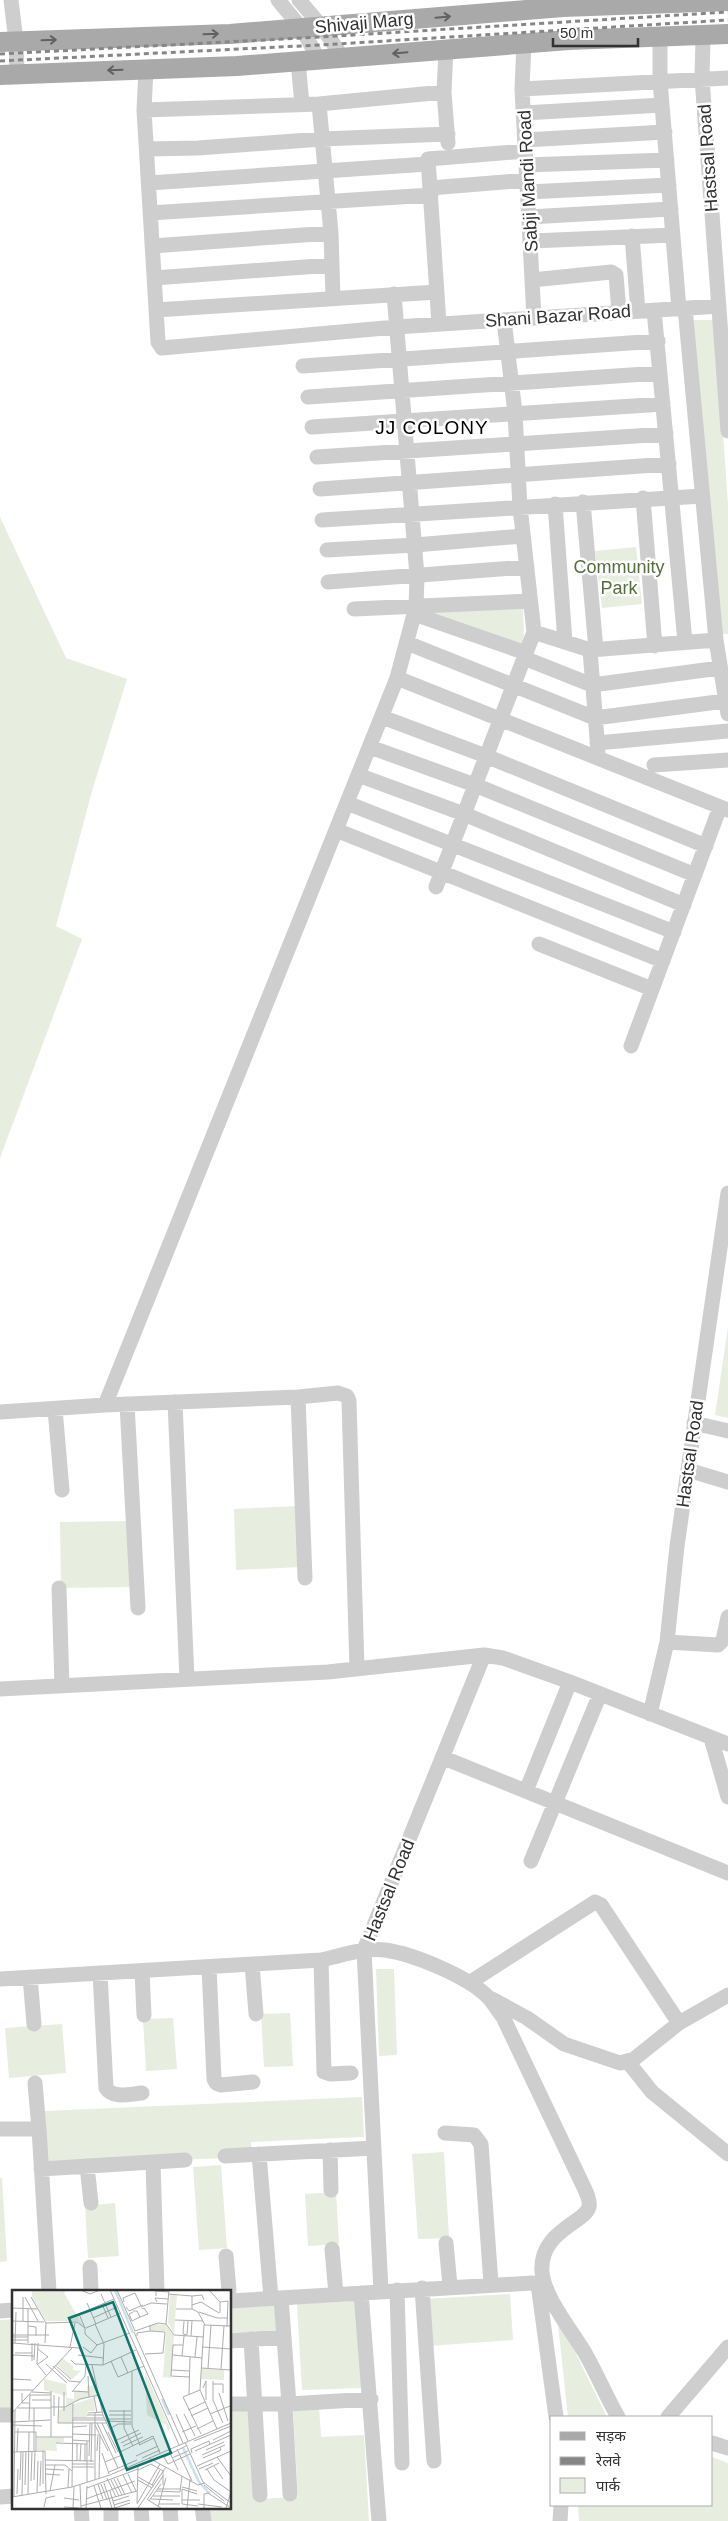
<svg xmlns="http://www.w3.org/2000/svg" width="728" height="2521" font-family="Helvetica,'Noto Sans Devanagari',sans-serif">
	<rect width="100%" height="100%" fill="#fff"/>
	<path fill="#e7eddf" d="M 690,320 L 715,320 L 728,504 L 728,634 L 715,634 Z
		M 0,517 L 66,658 L 127,679 L 92,791 L 56,926 L 82,939 L 0,1158 Z
		M 636,547 L 642,604 L 602,608 L 595,551 Z
		M 523,604 L 524,646 L 430,612 Z
		M 728,1327 L 728,1418 L 715,1415 Z
		M 297,1506 L 300,1567 L 236,1570 L 234,1509 Z
		M 131,1521 L 133,1587 L 61,1588 L 60,1522 Z
		M 376,1969 L 394,1969 L 397,2055 L 379,2056 Z
		M 290,2013 L 293,2066 L 264,2067 L 261,2014 Z
		M 173,2018 L 177,2069 L 146,2071 L 143,2019 Z
		M 62,2024 L 66,2073 L 9,2078 L 5,2028 Z
		M 362,2097 L 364,2137 L 251,2142 L 252,2157 L 48,2165 L 45,2111 Z
		M 444,2152 L 449,2238 L 418,2239 L 412,2154 Z
		M 221,2165 L 227,2248 L 199,2250 L 193,2167 Z
		M 0,2178 L 2,2178 L 7,2261 L 0,2262 Z
		M 336,2192 L 339,2244 L 308,2246 L 305,2194 Z
		M 115,2203 L 119,2256 L 88,2258 L 85,2206 Z
		M 510,2294 L 513,2340 L 428,2346 L 425,2299 Z
		M 357,2301 L 362,2388 L 302,2390 L 297,2304 Z
		M 277,2305 L 280,2333 L 230,2336 L 230,2308 Z
		M 557,2315 L 607,2417 L 568,2417 Z
		M 14,2319 L 14,2408 L 0,2409 L 0,2320 Z
		M 319,2406 L 321,2437 L 364,2435 L 369,2521 L 206,2521 L 205,2507 L 230,2507 L 230,2412 L 251,2410 L 257,2499 L 298,2497 L 293,2408 Z
		M 712,2457 L 728,2463 L 728,2521 L 579,2521 L 578,2505 L 712,2505 Z"/>
	<g fill="none" stroke-linecap="round" stroke-linejoin="round">
		<path stroke="#cecece" stroke-width="15" d="M 11,0 L 16,41 L 17,74
			M 278,0 L 302,29 L 319,60
			M 299,0 L 322,27 L 343,58
			M 703,36 L 702,78 L 728,431
			M 660,37 L 660,81 L 679,309
			M 524,43 L 522,89 L 534,318
			M 446,49 L 444,92 L 448,143
			M 298,61 L 302,105
			M 146,69 L 144,110 L 158,342 L 162,348 L 396,327 L 719,306
			M 522,89 L 728,78
			M 319,104 L 331,233 L 333,298
			M 144,110 L 319,104 L 444,92
			M 524,113 L 662,105
			M 525,140 L 665,132
			M 147,149 L 198,148 L 322,139 L 448,134
			M 526,165 L 667,160
			M 149,183 L 428,164
			M 430,188 L 527,180
			M 528,192 L 669,185
			M 150,213 L 431,195
			M 529,217 L 671,209
			M 632,236 L 638,311
			M 532,241 L 673,235
			M 152,246 L 331,233
			M 154,278 L 332,265
			M 532,280 L 611,272 L 616,275 L 619,312
			M 685,308 L 716,640 L 728,714
			M 156,310 L 437,292
			M 654,310 L 685,642
			M 439,324 L 428,159 L 526,151
			M 303,366 L 658,341
			M 308,397 L 660,373
			M 312,427 L 663,404
			M 317,457 L 666,434
			M 320,489 L 669,464
			M 643,498 L 655,646
			M 583,502 L 596,650
			M 555,504 L 565,642
			M 322,520 L 702,496
			M 327,550 L 415,545 L 523,536
			M 328,582 L 527,567
			M 354,609 L 530,601
			M 414,614 L 526,653
			M 534,632 L 590,650 L 716,640
			M 407,643 L 595,718 L 725,701
			M 590,650 L 598,751
			M 524,658 L 592,685 L 720,668
			M 397,678 L 728,810
			M 382,717 L 486,756 L 706,846
			M 597,743 L 728,731
			M 370,747 L 475,785 L 695,875
			M 654,765 L 728,760
			M 358,775 L 464,814 L 684,905
			M 347,803 L 674,932
			M 336,830 L 663,961
			M 436,887 L 534,632 L 520,507 L 515,413 L 504,320
			M 539,944 L 652,989
			M 631,1046 L 720,807
			M 298,1397 L 305,1578
			M 175,1402 L 187,1679
			M 127,1404 L 138,1608
			M 105,1405 L 298,1397 L 338,1393 L 347,1396 L 349,1401 L 357,1669
			M 55,1409 L 62,1490
			M 0,1412 L 105,1405 L 397,678 L 416,607 L 417,576 L 394,294
			M 694,1423 L 728,1431
			M 688,1470 L 728,1482
			M 59,1588 L 62,1686
			M 667,1642 L 718,1645 L 723,1640 L 728,1617
			M 0,1689 L 328,1672 L 484,1655
			M 650,1714 L 667,1642 L 677,1546 L 728,1193
			M 711,1738 L 728,1797
			M 444,1758 L 728,1873
			M 526,1791 L 570,1682
			M 531,1861 L 600,1694
			M 321,1960 L 324,2072 L 330,2074 L 351,2073
			M 252,1964 L 256,2014
			M 209,1967 L 214,2079 L 216,2083 L 221,2085 L 253,2082
			M 142,1971 L 144,2015
			M 100,1973 L 106,2088 C 113,2099 130,2094 142,2093
			M 30,1977 L 34,2024
			M 0,1979 L 321,1960 C 341,1956 364,1947 385,1950 C 414,1954 469,1977 489,1998 C 494,2004 498,2011 503,2017 L 580,2179 C 583,2186 591,2199 589,2207 C 585,2223 539,2231 542,2272 C 544,2297 572,2331 585,2353 C 597,2374 606,2396 618,2417
			M 469,1983 L 595,1902 L 601,1905 L 679,2023
			M 492,1999 L 527,2018 L 564,2044 L 620,2063 L 634,2059 L 679,2023 L 728,1995
			M 628,2062 L 652,2092 L 728,2154
			M 0,2129 L 39,2129 L 35,2083
			M 39,2129 L 49,2291
			M 445,2133 L 474,2135 L 481,2144 L 491,2284
			M 330,2150 L 331,2190
			M 259,2154 L 271,2298
			M 225,2156 L 374,2148
			M 153,2162 L 157,2291
			M 87,2166 L 91,2203
			M 41,2169 L 185,2160
			M 446,2243 L 450,2286
			M 332,2249 L 336,2294
			M 226,2256 L 229,2291
			M 90,2267 L 91,2291
			M 538,2284 L 556,2417
			M 422,2288 L 434,2461
			M 397,2290 L 402,2463
			M 381,2291 L 364,1950 L 484,1655 L 503,1658 L 570,1682 L 728,1744
			M 361,2293 L 379,2521
			M 281,2298 L 289,2404
			M 230,2301 L 532,2283 L 542,2286 L 547,2290
			M 0,2311 L 14,2310
			M 251,2339 L 260,2495
			M 230,2341 L 284,2337
			M 230,2404 L 289,2404 L 371,2399
			M 285,2405 L 290,2494
			M 0,2415 L 14,2415
			M 668,2417 L 728,2347
			M 712,2443 L 728,2448
			M 0,2497 L 14,2496
			M 81,2507 L 82,2521
			M 111,2507 L 111,2521
			M 141,2507 L 142,2521
			M 170,2507 L 171,2521
			M 202,2507 L 204,2521
			M 560,2521 L 561,2505"/>
		<path stroke="#a9a9a9" stroke-width="20" d="M 0,42 L 230,34 L 563,7 L 728,1
			M 0,75 L 237,66 L 569,40 L 728,34"/>
		<path stroke="#868686" stroke-width="3" stroke-dasharray="5 4" stroke-linecap="butt" d="M 0,54 L 320,37 L 728,12
			M 0,61 L 320,45 L 728,20"/>
	</g>
	<defs><path id="oneway-shaft" d="M-6 0H5M1.5-3L5.5 0L1.5 3" fill="none" stroke-width="1.6" stroke-linecap="round" stroke-linejoin="round" transform="scale(1.25)"/></defs>
	<g stroke="#616161">
		<use href="#oneway-shaft" transform="translate(443 17) rotate(-5)"/>
		<use href="#oneway-shaft" transform="translate(211 34) rotate(-2)"/>
		<use href="#oneway-shaft" transform="translate(49 40) rotate(-2)"/>
		<use href="#oneway-shaft" transform="translate(400 53) rotate(175)"/>
		<use href="#oneway-shaft" transform="translate(115 70) rotate(178)"/>
	</g>
	<g text-anchor="middle" dominant-baseline="central" stroke-width="5" stroke-linejoin="round" paint-order="stroke">
		<g font-size="18" fill="#313131" stroke="#fff">
			<text transform="translate(364 23) rotate(-5)">Shivaji Marg</text>
			<text transform="translate(708 158) rotate(-94)">Hastsal Road</text>
			<text transform="translate(528 181) rotate(-93)">Sabji Mandi Road</text>
			<text transform="translate(558 316) rotate(-4)">Shani Bazar Road</text>
			<text transform="translate(690 1454) rotate(-82)">Hastsal Road</text>
			<text transform="translate(389 1890) rotate(-68)">Hastsal Road</text>
		</g>
		<g font-size="18" fill="#566d3d" stroke="#fff">
			<text x="619" y="567">Community<tspan x="619" dy="21">Park</tspan></text>
		</g>
		<g font-size="19" letter-spacing="1" fill="#000" stroke="#fff">
			<text x="432" y="427">JJ COLONY</text>
		</g>
	</g>
	<g transform="translate(12 2290)">
		<rect width="219" height="219" fill="#fff"/>
		<path d="M 20,0 L 55,0 L 52,3 L 72,37 L 66,31 L 34,31 L 20,7 ZM 158,4 L 165,5 L 162,44 L 156,33 ZM 143,34 L 154,35 L 162,46 L 159,88 L 151,87 L 154,41 L 139,41 L 138,36 ZM 50,68 L 61,76 L 61,80 L 69,81 L 60,89 L 44,74 ZM 190,79 L 212,80 L 212,90 L 189,89 ZM 133,82 L 158,138 L 156,141 L 154,135 L 135,125 ZM 32,89 L 54,94 L 55,108 L 62,109 L 62,101 L 75,101 L 75,96 L 83,95 L 85,105 L 62,112 L 60,133 L 47,133 L 46,121 L 54,116 L 54,106 L 32,100 ZM 86,106 L 82,109 L 83,121 L 76,121 L 75,127 L 62,128 L 62,114 ZM 52,147 L 52,152 L 44,153 L 45,161 L 25,160 L 25,148 Z" fill="#e7eddf"/>
		<path fill="none" stroke="#cbe1ed" stroke-width="2.5" d="M 103,0 L 121,43M 150,109 L 157,125M 171,158 L 187,192 L 198,204"/>
		<path fill="none" stroke="#adadad" stroke-width="1" d="M 69,0 L 78,4 L 88,0M 98,0 L 167,155M 105,0 L 123,41 L 146,33 L 154,34 L 162,45 L 192,47M 197,0 L 208,12M 89,4 L 99,27M 156,4 L 180,6 L 180,19 L 186,22 L 193,35M 144,6 L 144,1 L 157,2M 180,6 L 190,5 L 192,10M 0,7 L 0,18 L 25,19M 13,7 L 26,31M 19,7 L 34,33 L 65,32 L 73,38M 112,12 L 111,8 L 123,3 L 129,16M 145,12 L 143,8 L 156,9M 75,13 L 84,34M 90,14 L 96,28M 180,15 L 189,12 L 207,23M 114,17 L 117,21 L 131,15M 129,17 L 139,13 L 155,14M 164,19 L 180,19M 121,21 L 125,21 L 128,27 L 120,31 L 117,24 L 121,22M 187,22 L 205,28 L 216,28M 208,23 L 208,12 L 216,11 L 215,37M 128,27 L 136,24 L 132,18 L 130,19M 81,28 L 105,17M 163,30 L 191,31M 0,31 L 32,32M 11,31 L 11,7M 172,31 L 171,44 L 175,45 L 176,31M 154,34 L 157,0M 16,36 L 24,37 L 24,46M 73,38 L 73,44 L 85,55 L 118,43M 73,38 L 67,24 L 102,9M 74,38 L 109,23M 122,42 L 171,153M 0,45 L 37,45M 125,46 L 125,43 L 138,41 L 138,35M 179,46 L 180,31M 0,47 L 16,47M 0,50 L 16,50M 0,53 L 67,58 L 76,75M 3,53 L 4,22M 16,53 L 16,19M 26,53 L 25,74 L 34,85M 33,53 L 34,33M 171,55 L 161,55 L 159,86 L 177,87M 58,57 L 63,33M 71,57 L 79,63 L 85,55M 190,57 L 219,59M 3,63 L 20,63M 133,64 L 151,63 L 153,42 L 138,41M 0,65 L 22,66M 66,65 L 92,68M 161,65 L 190,68M 170,66 L 172,46M 109,67 L 116,83M 183,67 L 185,47M 22,70 L 23,53M 59,70 L 63,74 L 91,75 L 92,54 L 83,34M 20,71 L 20,53M 99,71 L 106,87 L 120,81M 26,74 L 36,67 L 26,59M 34,74 L 55,93M 43,75 L 59,89M 80,75 L 91,125 L 115,177M 91,75 L 124,60M 41,76 L 57,91 L 68,92M 189,78 L 219,80M 196,78 L 199,35M 209,79 L 212,36M 160,80 L 177,81M 76,86 L 77,107M 0,89 L 19,90M 201,91 L 201,110 L 211,133M 201,94 L 211,94 L 211,103M 219,95 L 219,127M 191,98 L 194,91 L 194,110M 0,100 L 21,100M 188,100 L 171,107 L 189,144M 61,101 L 76,102M 20,102 L 39,103M 60,102 L 73,86 L 74,75M 10,103 L 10,113 L 17,113M 207,103 L 216,131M 177,104 L 178,67M 17,105 L 39,105M 82,106 L 85,123M 47,107 L 46,133 L 95,133M 20,110 L 39,110M 39,117 L 53,117 L 68,109 L 87,105M 6,118 L 39,118M 112,120 L 112,138 L 121,156M 176,120 L 193,112M 52,121 L 52,102M 97,121 L 119,121M 0,123 L 60,58M 76,123 L 91,122M 164,124 L 176,151M 172,124 L 183,146M 198,124 L 218,116M 75,125 L 91,125M 97,125 L 119,125M 42,126 L 42,105M 179,126 L 196,118M 61,128 L 92,128M 97,129 L 119,129M 17,130 L 18,105M 60,130 L 94,130M 94,131 L 119,132M 0,132 L 38,130M 85,133 L 106,178M 90,133 L 104,163M 0,135 L 30,136M 83,135 L 96,161M 60,137 L 75,136M 99,138 L 106,134 L 119,134M 185,139 L 201,131M 205,139 L 188,100 L 192,35 L 219,36M 3,142 L 24,142 L 24,147M 96,142 L 106,162M 170,142 L 184,136M 60,144 L 84,145M 39,147 L 39,101M 60,150 L 77,151M 105,150 L 127,140M 201,150 L 219,141M 182,151 L 219,136M 173,152 L 191,192 L 219,213M 44,153 L 75,154M 109,153 L 129,143M 127,155 L 142,148M 128,155 L 120,136 L 120,81 L 132,76M 111,156 L 131,147M 174,156 L 152,167 L 156,174 L 178,164M 165,159 L 180,191M 194,160 L 212,152M 22,161 L 22,118M 24,161 L 24,147 L 60,147M 85,161 L 86,144M 183,161 L 219,145M 0,162 L 33,161 L 34,204M 5,162 L 6,138M 108,162 L 141,146 L 148,163M 90,163 L 97,184M 158,163 L 166,180M 180,163 L 179,159 L 197,151 L 198,154M 190,165 L 213,155M 77,166 L 78,133M 124,166 L 146,156M 205,167 L 219,186M 130,168 L 148,160M 137,168 L 186,195 L 193,193M 160,168 L 176,161M 191,168 L 209,160 L 208,157M 33,170 L 82,171M 65,171 L 65,153M 68,171 L 69,154M 73,171 L 73,154M 79,172 L 80,133M 93,172 L 110,165M 60,174 L 82,174M 33,175 L 53,175 L 60,181M 185,176 L 219,161M 202,176 L 211,189M 60,177 L 82,177M 33,179 L 52,180M 187,179 L 201,173M 195,179 L 202,190 L 219,202M 126,180 L 139,174 L 151,181 L 151,195M 193,180 L 207,173M 97,182 L 125,170M 33,184 L 48,185M 116,184 L 124,201M 111,185 L 120,203M 126,187 L 142,196M 87,188 L 88,145M 95,188 L 104,207M 105,188 L 113,205M 83,189 L 83,123M 102,189 L 110,205M 8,190 L 9,162M 22,190 L 23,161M 99,190 L 107,206M 126,190 L 140,198M 19,191 L 20,161M 75,192 L 75,151M 92,193 L 100,218M 31,194 L 31,161M 86,194 L 91,209M 89,194 L 95,210M 13,195 L 14,161M 68,195 L 69,218M 140,195 L 148,180M 192,195 L 212,211M 28,196 L 29,171M 82,196 L 89,218M 56,197 L 57,179M 60,197 L 61,114M 170,197 L 185,201M 75,198 L 126,179M 146,199 L 168,199M 38,201 L 43,175M 98,201 L 103,218M 144,201 L 168,202M 25,202 L 26,171M 168,202 L 170,186M 196,203 L 219,218M 5,204 L 6,179M 16,204 L 17,142M 185,204 L 170,199 L 170,214 L 186,216M 10,205 L 11,162M 141,206 L 168,206M 0,207 L 60,197 L 98,185 L 219,133M 2,207 L 3,120M 52,208 L 67,210M 74,209 L 123,191M 139,209 L 161,210M 135,210 L 151,186M 136,210 L 149,218M 170,210 L 188,210M 101,211 L 117,206M 137,211 L 149,194M 125,213 L 126,175M 125,214 L 148,174M 147,214 L 168,214M 186,214 L 210,217M 102,215 L 118,210M 69,216 L 125,201M 32,217 L 34,208 L 43,206M 52,217 L 67,218M 146,217 L 154,188M 61,218 L 62,197M 74,218 L 75,196M 103,218 L 118,213M 126,218 L 154,177M 175,218 L 178,189M 192,218 L 192,204 L 196,203M 214,218 L 219,202"/>
		<path fill="#0f766e" fill-opacity="0.15" stroke="#0f766e" stroke-width="2.5" d="M 101,12 L 159,163 L 115,180 L 57,28 Z"/>
		<rect width="219" height="219" fill="none" stroke="#313131" stroke-width="2.5"/>
	</g>
	<rect x="550" y="2416" width="162" height="90" fill="#ffffff" stroke="#adadad"/>
	<rect x="560" y="2432" width="25" height="8" fill="#a9a9a9" stroke="#adadad"/>
	<text x="596" y="2441" font-size="15" fill="#313131">सड़क</text>
	<rect x="560" y="2457" width="25" height="8" fill="#868686" stroke="#adadad"/>
	<text x="596" y="2466" font-size="15" fill="#313131">रेलवे</text>
	<rect x="560" y="2478" width="25" height="15" fill="#e7eddf" stroke="#adadad"/>
	<text x="596" y="2491" font-size="15" fill="#313131">पार्क</text>
	<path d="M553 38v8h85v-8" fill="none" stroke="#313131" stroke-width="2.5"/>
	<text x="560" y="38" font-size="15" fill="#313131" stroke="#ffffff" stroke-width="4" paint-order="stroke">50 m</text>
</svg>
